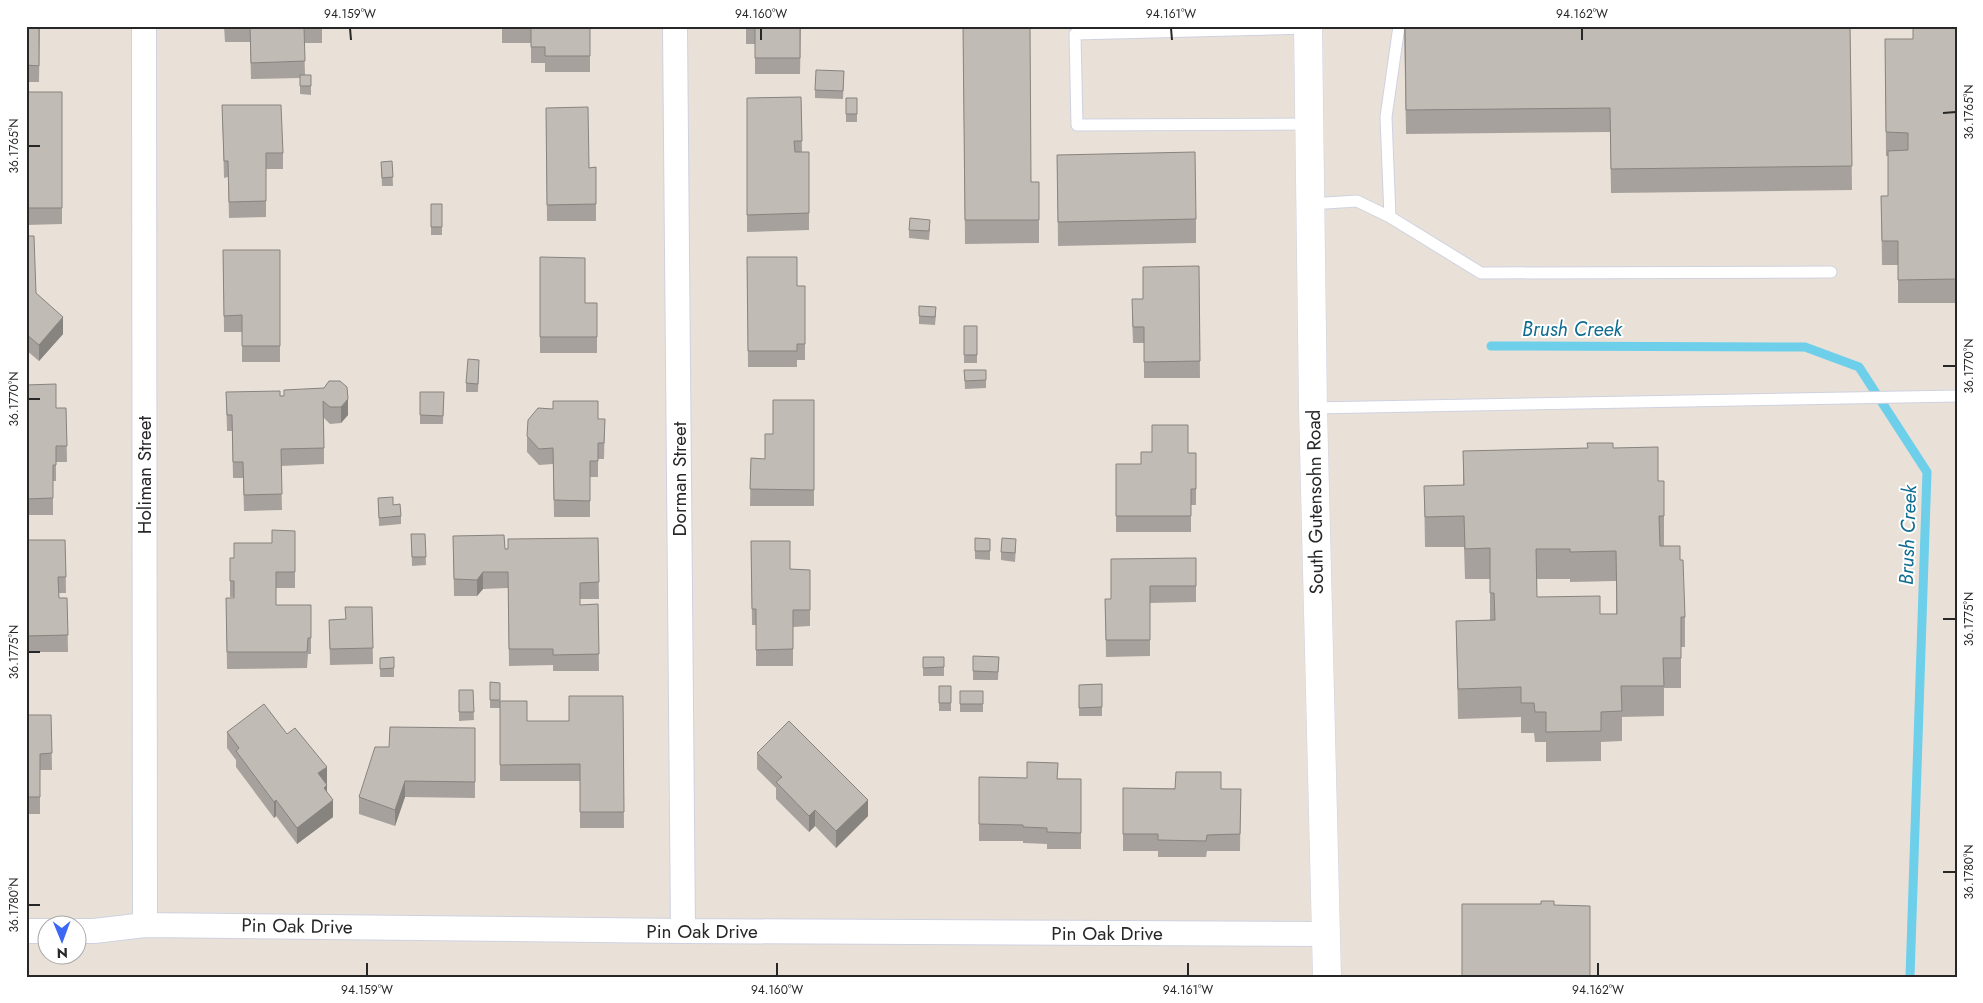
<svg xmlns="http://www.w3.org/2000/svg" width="1983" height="1003" font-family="Jost,sans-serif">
	<rect width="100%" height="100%" fill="#e9e1d8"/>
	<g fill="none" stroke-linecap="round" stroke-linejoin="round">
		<path stroke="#6dcfea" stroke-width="9" d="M 1491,346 L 1805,347 L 1859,367 L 1927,472 L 1910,977"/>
		<defs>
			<path id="service" d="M 1308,28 L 1075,34 L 1077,125 L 1309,124
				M 1310,204 L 1357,201 L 1390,217 L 1481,273 L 1831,272
				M 1390,217 L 1386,117 L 1399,26
				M 1313,408 L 1957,396"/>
			<path id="minor" d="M 144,26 L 145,925
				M 675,26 L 683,931
				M 26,931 L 48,931
				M 78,931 L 94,931 L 145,925 L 683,931 L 1326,934"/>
			<path id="tertiary" d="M 1308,26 L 1313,408 L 1327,977"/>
		</defs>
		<use href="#service" stroke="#ced2e0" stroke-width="13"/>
		<use href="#minor" stroke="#ced2e0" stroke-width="26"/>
		<use href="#tertiary" stroke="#ced2e0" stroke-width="29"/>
		<use href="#service" stroke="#fff" stroke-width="11"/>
		<use href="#minor" stroke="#fff" stroke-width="24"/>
		<use href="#tertiary" stroke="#fff" stroke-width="28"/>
	</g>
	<path fill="#a6a19c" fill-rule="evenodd" d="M 26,26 L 40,26 L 39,82 L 26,82 Z
		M 224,26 L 322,26 L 322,43 L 304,43 L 305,75 L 311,75 L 311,95 L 300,94 L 300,78 L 251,79 L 250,42 L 225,42 Z
		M 502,26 L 590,26 L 590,72 L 545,72 L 545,63 L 531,63 L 531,43 L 502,43 Z
		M 746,26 L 801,26 L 800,74 L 755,74 L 755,44 L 746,44 Z
		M 963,26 L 1031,182 L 1039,182 L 1039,243 L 965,244 Z
		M 1404,26 L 1850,26 L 1852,190 L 1611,193 L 1610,132 L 1406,134 Z
		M 1957,26 L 1957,303 L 1898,303 L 1898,265 L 1882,265 L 1881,196 L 1888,196 L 1888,156 L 1886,156 L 1885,39 L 1913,39 Z
		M 844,71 L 843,99 L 815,98 L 815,90 Z
		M 26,92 L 62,92 L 62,224 L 26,225 Z
		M 801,97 L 802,152 L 809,152 L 809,230 L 747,232 L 747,98 Z
		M 846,98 L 857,98 L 857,122 L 846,122 Z
		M 222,105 L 283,153 L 283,169 L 266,169 L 266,217 L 229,218 L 228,177 L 224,178 Z
		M 546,108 L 589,168 L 596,167 L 596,221 L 547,221 Z
		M 1057,155 L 1196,219 L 1196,243 L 1058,246 Z
		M 392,161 L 393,186 L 382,186 L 381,162 Z
		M 431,204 L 442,204 L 442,235 L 431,235 Z
		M 930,228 L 929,240 L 909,238 L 909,230 Z
		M 26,236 L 36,293 L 63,334 L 39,361 L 26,350 Z
		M 223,250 L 280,250 L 280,362 L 242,362 L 242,332 L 224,332 Z
		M 540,257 L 585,303 L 597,303 L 597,353 L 540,353 Z
		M 747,257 L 797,286 L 805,286 L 805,360 L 797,360 L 797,367 L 748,367 Z
		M 1199,266 L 1200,378 L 1144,378 L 1144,343 L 1133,343 L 1132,315 L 1143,299 Z
		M 936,315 L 935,325 L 919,324 L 919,316 Z
		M 964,326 L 977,326 L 977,363 L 964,363 Z
		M 479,368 L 478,392 L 466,392 L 466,383 Z
		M 964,370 L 986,380 L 986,388 L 965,389 Z
		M 26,385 L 56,408 L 66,408 L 67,462 L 56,462 L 56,481 L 53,481 L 53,515 L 26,515 Z
		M 324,388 L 348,415 L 341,423 L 330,424 L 324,418 L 324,464 L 281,466 L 282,510 L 244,511 L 243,478 L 233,478 L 232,431 L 227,431 L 226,392 L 284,396 Z
		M 420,392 L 444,392 L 443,424 L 420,424 Z
		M 814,400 L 814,506 L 750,506 L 751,458 L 765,459 Z
		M 598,419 L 605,419 L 604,459 L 598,459 L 598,477 L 590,477 L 590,517 L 554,517 L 553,464 L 539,465 L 527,452 L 527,436 Z
		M 1613,448 L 1658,481 L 1664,516 L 1664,546 L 1680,560 L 1685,617 L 1685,647 L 1681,647 L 1681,688 L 1664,688 L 1664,716 L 1622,717 L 1622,741 L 1601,742 L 1601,761 L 1546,762 L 1546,742 L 1535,742 L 1534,733 L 1521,733 L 1521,717 L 1458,719 L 1456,621 L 1490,620 L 1490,579 L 1465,579 L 1464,547 L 1425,547 L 1424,486 L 1463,485 L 1463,451 ZM 1537,579 L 1570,579 L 1570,582 L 1616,581 L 1616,614 L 1600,614 L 1537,597 Z
		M 1188,453 L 1196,453 L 1196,505 L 1191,505 L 1191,532 L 1116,532 L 1116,464 L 1141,464 Z
		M 378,498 L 401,516 L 401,524 L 379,526 Z
		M 295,531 L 295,588 L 276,588 L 276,605 L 311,605 L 311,654 L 308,654 L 307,668 L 227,669 L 226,598 L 234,598 L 234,597 L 230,597 L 230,558 L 234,558 L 272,543 Z
		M 411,534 L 425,534 L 426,565 L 412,566 Z
		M 453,536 L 505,549 L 598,538 L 599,599 L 580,599 L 580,605 L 598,604 L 599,671 L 553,671 L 553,665 L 509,666 L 508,588 L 483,589 L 477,596 L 454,596 Z
		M 975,538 L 990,539 L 990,560 L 975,559 Z
		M 26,540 L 65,540 L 66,593 L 59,593 L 59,598 L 67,598 L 68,652 L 26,652 Z
		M 751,541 L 790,569 L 810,570 L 810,626 L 793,627 L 793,666 L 756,666 L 756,625 L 752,625 Z
		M 1016,547 L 1015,562 L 1001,560 L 1001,552 Z
		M 1196,558 L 1196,602 L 1150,603 L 1150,656 L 1106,657 L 1105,599 L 1111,599 Z
		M 372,607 L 373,664 L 330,665 L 329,620 L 345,619 Z
		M 973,656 L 999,657 L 998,680 L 973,680 Z
		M 394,657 L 394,677 L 380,677 L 380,658 Z
		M 923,657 L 944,657 L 944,676 L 923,676 Z
		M 490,682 L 500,683 L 500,701 L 527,721 L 569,721 L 623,696 L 624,828 L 580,828 L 580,781 L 500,781 L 500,708 L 490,708 Z
		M 1102,684 L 1102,716 L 1079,716 L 1079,685 Z
		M 939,686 L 951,686 L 951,711 L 939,711 Z
		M 459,690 L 473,690 L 474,720 L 459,721 Z
		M 960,691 L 983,691 L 983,712 L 960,712 Z
		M 26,715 L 51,715 L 52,770 L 40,770 L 40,814 L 26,814 Z
		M 475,728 L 475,798 L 405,797 L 395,826 L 359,814 L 359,797 L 389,747 Z
		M 227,732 L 287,734 L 327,783 L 327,793 L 333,817 L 297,844 L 276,816 L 274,818 L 236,767 L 236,760 L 227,748 Z
		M 757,753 L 868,816 L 836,848 L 815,826 L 809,832 L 776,799 L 776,788 L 757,769 Z
		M 979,777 L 1081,779 L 1081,849 L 1047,849 L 1047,844 L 1023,843 L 1023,841 L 979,841 Z
		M 1123,788 L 1241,789 L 1240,851 L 1207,851 L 1206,857 L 1158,857 L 1158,851 L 1123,851 Z"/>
	<path fill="#87837f" d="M 63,317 L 63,334 L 39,361 L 39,345 Z
		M 348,399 L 348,415 L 341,423 L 341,407 Z
		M 483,572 L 483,589 L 477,596 L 477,580 Z
		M 327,767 L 327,783 L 318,789 L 318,773 Z
		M 405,781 L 405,797 L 395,826 L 395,810 Z
		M 327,785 L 327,801 L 324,788 Z
		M 276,800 L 276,816 L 274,818 L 274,802 Z
		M 333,800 L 333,817 L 297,844 L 297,828 Z
		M 868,800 L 868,816 L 836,848 L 836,831 Z
		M 815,810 L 815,826 L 809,832 L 809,816 Z"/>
	<path fill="#c1bbb5" stroke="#87837f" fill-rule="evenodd" d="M 26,26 L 39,26 L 39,66 L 26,65 Z
		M 250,26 L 322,26 L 304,27 L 305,61 L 251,63 Z
		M 502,26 L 590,26 L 590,56 L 545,56 L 545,47 L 531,47 L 531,27 Z
		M 746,26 L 800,26 L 800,58 L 755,58 L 755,28 L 746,28 Z
		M 963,26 L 1030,26 L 1031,182 L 1039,182 L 1039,220 L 965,220 Z
		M 1405,26 L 1850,26 L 1852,166 L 1611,169 L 1610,108 L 1406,110 Z
		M 1913,26 L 1957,26 L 1957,279 L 1898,280 L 1898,241 L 1882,241 L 1881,196 L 1888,196 L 1888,151 L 1908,150 L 1908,133 L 1886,132 L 1885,39 L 1913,39 Z
		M 816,70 L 844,71 L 843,91 L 815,90 Z
		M 300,75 L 311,75 L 311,86 L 300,86 Z
		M 26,92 L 62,92 L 62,208 L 26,208 Z
		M 801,97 L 802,141 L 794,141 L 795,152 L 809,152 L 809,213 L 747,215 L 747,98 Z
		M 846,98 L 857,98 L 857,114 L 846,114 Z
		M 222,105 L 281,105 L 283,153 L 266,153 L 266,201 L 229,202 L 228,161 L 224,161 Z
		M 588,107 L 589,168 L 596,167 L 596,204 L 547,205 L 546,108 Z
		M 1195,152 L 1196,219 L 1058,222 L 1057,155 Z
		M 392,161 L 393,177 L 382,178 L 381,162 Z
		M 431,204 L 442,204 L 442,227 L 431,227 Z
		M 910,218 L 930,220 L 929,231 L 909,230 Z
		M 26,236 L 34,236 L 36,293 L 63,317 L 39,345 L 26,334 Z
		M 223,250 L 280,250 L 280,346 L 242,346 L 242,315 L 224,316 Z
		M 540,257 L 585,258 L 585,303 L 597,303 L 597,337 L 540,337 Z
		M 747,257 L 797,257 L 797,286 L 805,286 L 805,344 L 797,344 L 797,351 L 748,351 Z
		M 1199,266 L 1200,361 L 1144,362 L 1144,327 L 1133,327 L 1132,299 L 1143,299 L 1143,267 Z
		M 919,306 L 936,307 L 935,317 L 919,316 Z
		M 964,326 L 977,326 L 977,355 L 964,355 Z
		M 468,359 L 479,360 L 478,384 L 466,383 Z
		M 964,370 L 986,370 L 986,380 L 965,381 Z
		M 329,381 L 340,381 L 347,387 L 348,399 L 341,407 L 330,407 L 323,401 L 324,448 L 281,449 L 282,494 L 244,495 L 243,462 L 233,462 L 232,415 L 227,415 L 226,392 L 280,391 L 280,396 L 284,396 L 284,390 L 324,388 Z
		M 56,384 L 56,408 L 66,408 L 67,446 L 56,446 L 56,465 L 53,465 L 53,498 L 26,499 L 26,385 Z
		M 420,392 L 444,392 L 443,416 L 420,415 Z
		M 773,400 L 814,400 L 814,490 L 750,489 L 751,458 L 765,459 L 765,434 L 773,434 Z
		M 553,401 L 598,401 L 598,419 L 605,419 L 604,443 L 598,443 L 598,461 L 590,461 L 590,501 L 554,500 L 553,448 L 539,449 L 527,436 L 528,420 L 538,408 L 553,409 Z
		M 1152,425 L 1188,425 L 1188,453 L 1196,453 L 1196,489 L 1191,489 L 1191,516 L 1116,516 L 1116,464 L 1141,464 L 1141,452 L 1152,452 Z
		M 1587,443 L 1613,443 L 1613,448 L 1658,447 L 1658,481 L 1664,481 L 1664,516 L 1659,516 L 1660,546 L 1680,546 L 1680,560 L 1683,560 L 1685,617 L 1681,617 L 1681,658 L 1663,658 L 1664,686 L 1621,686 L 1622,711 L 1601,712 L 1601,731 L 1546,732 L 1546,712 L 1535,712 L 1534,703 L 1521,703 L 1521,687 L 1458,689 L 1456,621 L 1495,620 L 1494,593 L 1490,593 L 1490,548 L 1465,549 L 1464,516 L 1425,517 L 1424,486 L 1464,485 L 1463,451 L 1588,448 ZM 1536,549 L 1570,549 L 1570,552 L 1616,551 L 1617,614 L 1600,614 L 1600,596 L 1537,597 Z
		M 393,497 L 393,505 L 400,504 L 401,516 L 379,518 L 378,498 Z
		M 272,530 L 295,531 L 295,572 L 276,572 L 276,605 L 311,605 L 311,638 L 308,638 L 307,652 L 227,652 L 226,598 L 234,598 L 234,581 L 230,581 L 230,558 L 234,558 L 234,543 L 272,543 Z
		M 411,534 L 425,534 L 426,557 L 412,557 Z
		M 504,535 L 505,549 L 508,549 L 508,539 L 598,538 L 599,582 L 580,583 L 580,605 L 598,604 L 599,654 L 553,655 L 553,649 L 509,649 L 508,572 L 483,572 L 477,580 L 454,579 L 453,536 Z
		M 975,538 L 990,539 L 990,551 L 975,551 Z
		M 1002,538 L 1016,539 L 1015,553 L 1001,552 Z
		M 26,540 L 65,540 L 66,577 L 58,577 L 59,598 L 67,598 L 68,635 L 26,636 Z
		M 751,541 L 790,541 L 790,569 L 810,570 L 810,610 L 793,610 L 793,649 L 756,650 L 756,609 L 752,609 Z
		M 1196,558 L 1196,586 L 1150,586 L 1150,640 L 1106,640 L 1105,599 L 1111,599 L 1111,559 Z
		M 345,607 L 372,607 L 373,648 L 330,649 L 329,620 L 346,619 Z
		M 973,656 L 999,657 L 998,672 L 973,671 Z
		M 394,657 L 394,668 L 380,669 L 380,658 Z
		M 923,657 L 944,657 L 944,667 L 923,668 Z
		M 490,682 L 500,683 L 500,700 L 490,700 Z
		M 1102,684 L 1102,707 L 1079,708 L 1079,685 Z
		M 939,686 L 951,686 L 951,703 L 939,703 Z
		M 459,690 L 473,690 L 474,712 L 459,712 Z
		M 960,691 L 983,691 L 983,704 L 960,704 Z
		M 569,696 L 623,696 L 624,812 L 580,812 L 580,764 L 500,765 L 500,701 L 527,701 L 527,721 L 569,721 Z
		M 264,704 L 287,734 L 295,728 L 327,767 L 318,773 L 327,785 L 324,788 L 333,800 L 297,828 L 276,800 L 274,802 L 236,751 L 239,748 L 227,732 Z
		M 26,715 L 51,715 L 52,753 L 40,754 L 40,797 L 26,797 Z
		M 789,721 L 868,800 L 836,831 L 815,810 L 809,816 L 776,782 L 782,777 L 757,753 Z
		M 390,727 L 475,728 L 475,782 L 405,781 L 395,810 L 359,797 L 375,747 L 389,747 Z
		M 1027,762 L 1058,763 L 1057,779 L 1081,779 L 1081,833 L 1047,832 L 1047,828 L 1023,827 L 1023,825 L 979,824 L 979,777 L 1027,778 Z
		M 1176,772 L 1221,772 L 1221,789 L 1241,789 L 1240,834 L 1207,835 L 1206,841 L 1158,840 L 1158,834 L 1123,834 L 1123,788 L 1175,789 Z
		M 1541,901 L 1554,901 L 1554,905 L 1590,906 L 1590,977 L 1463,977 L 1462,976 L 1462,904 L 1541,904 Z"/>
	<path fill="none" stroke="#272727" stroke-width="2" d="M 350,28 L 351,40M 761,28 L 761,40M 1171,28 L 1172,40M 1582,28 L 1582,40M 1943,113 L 1956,112M 28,146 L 40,146M 1943,366 L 1956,366M 28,399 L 40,399M 1943,619 L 1956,619M 28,652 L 40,652M 1943,872 L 1956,872M 28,905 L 40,905M 367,963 L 367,976M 777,963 L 777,976M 1188,963 L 1188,976M 1598,963 L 1598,976"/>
	<g text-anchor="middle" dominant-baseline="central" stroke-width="4" stroke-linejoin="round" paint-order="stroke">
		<g font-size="19" fill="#272727" stroke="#fff">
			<text transform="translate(144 475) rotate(-90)">Holiman Street</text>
			<text transform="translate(679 479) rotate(-90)">Dorman Street</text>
			<text transform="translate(1315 502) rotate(-91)">South Gutensohn Road</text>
			<text transform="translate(297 926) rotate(1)">Pin Oak Drive</text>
			<text x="702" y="931">Pin Oak Drive</text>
			<text x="1107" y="933">Pin Oak Drive</text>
		</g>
		<g font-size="20" font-style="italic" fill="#116c91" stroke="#fff">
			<text x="1572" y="329">Brush Creek</text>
			<text transform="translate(1908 535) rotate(-88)">Brush Creek</text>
		</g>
	</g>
	<rect width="1983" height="1003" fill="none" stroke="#ffffff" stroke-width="55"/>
	<g transform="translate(62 940) rotate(179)"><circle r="24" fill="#ffffff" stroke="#a9a9a9"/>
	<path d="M0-4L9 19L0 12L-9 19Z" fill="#3c68f3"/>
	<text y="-8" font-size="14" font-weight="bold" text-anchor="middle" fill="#272727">N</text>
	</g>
	<rect x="28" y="28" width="1928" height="948" fill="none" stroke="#272727" stroke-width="2"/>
	<g font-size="12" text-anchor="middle" fill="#272727">
		<text x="350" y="18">94.159°W</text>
		<text x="761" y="18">94.160°W</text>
		<text x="1171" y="18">94.161°W</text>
		<text x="1582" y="18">94.162°W</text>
		<text transform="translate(1969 112) rotate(-90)" y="4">36.1765°N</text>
		<text transform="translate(14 146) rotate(-90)" y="4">36.1765°N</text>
		<text transform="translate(1969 366) rotate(-90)" y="4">36.1770°N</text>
		<text transform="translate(14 399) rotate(-90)" y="4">36.1770°N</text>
		<text transform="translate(1969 619) rotate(-90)" y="4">36.1775°N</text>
		<text transform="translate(14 652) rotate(-90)" y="4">36.1775°N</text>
		<text transform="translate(1969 872) rotate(-90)" y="4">36.1780°N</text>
		<text transform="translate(14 905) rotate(-90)" y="4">36.1780°N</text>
		<text x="367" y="994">94.159°W</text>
		<text x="777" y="994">94.160°W</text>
		<text x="1188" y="994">94.161°W</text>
		<text x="1598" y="994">94.162°W</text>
	</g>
</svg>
